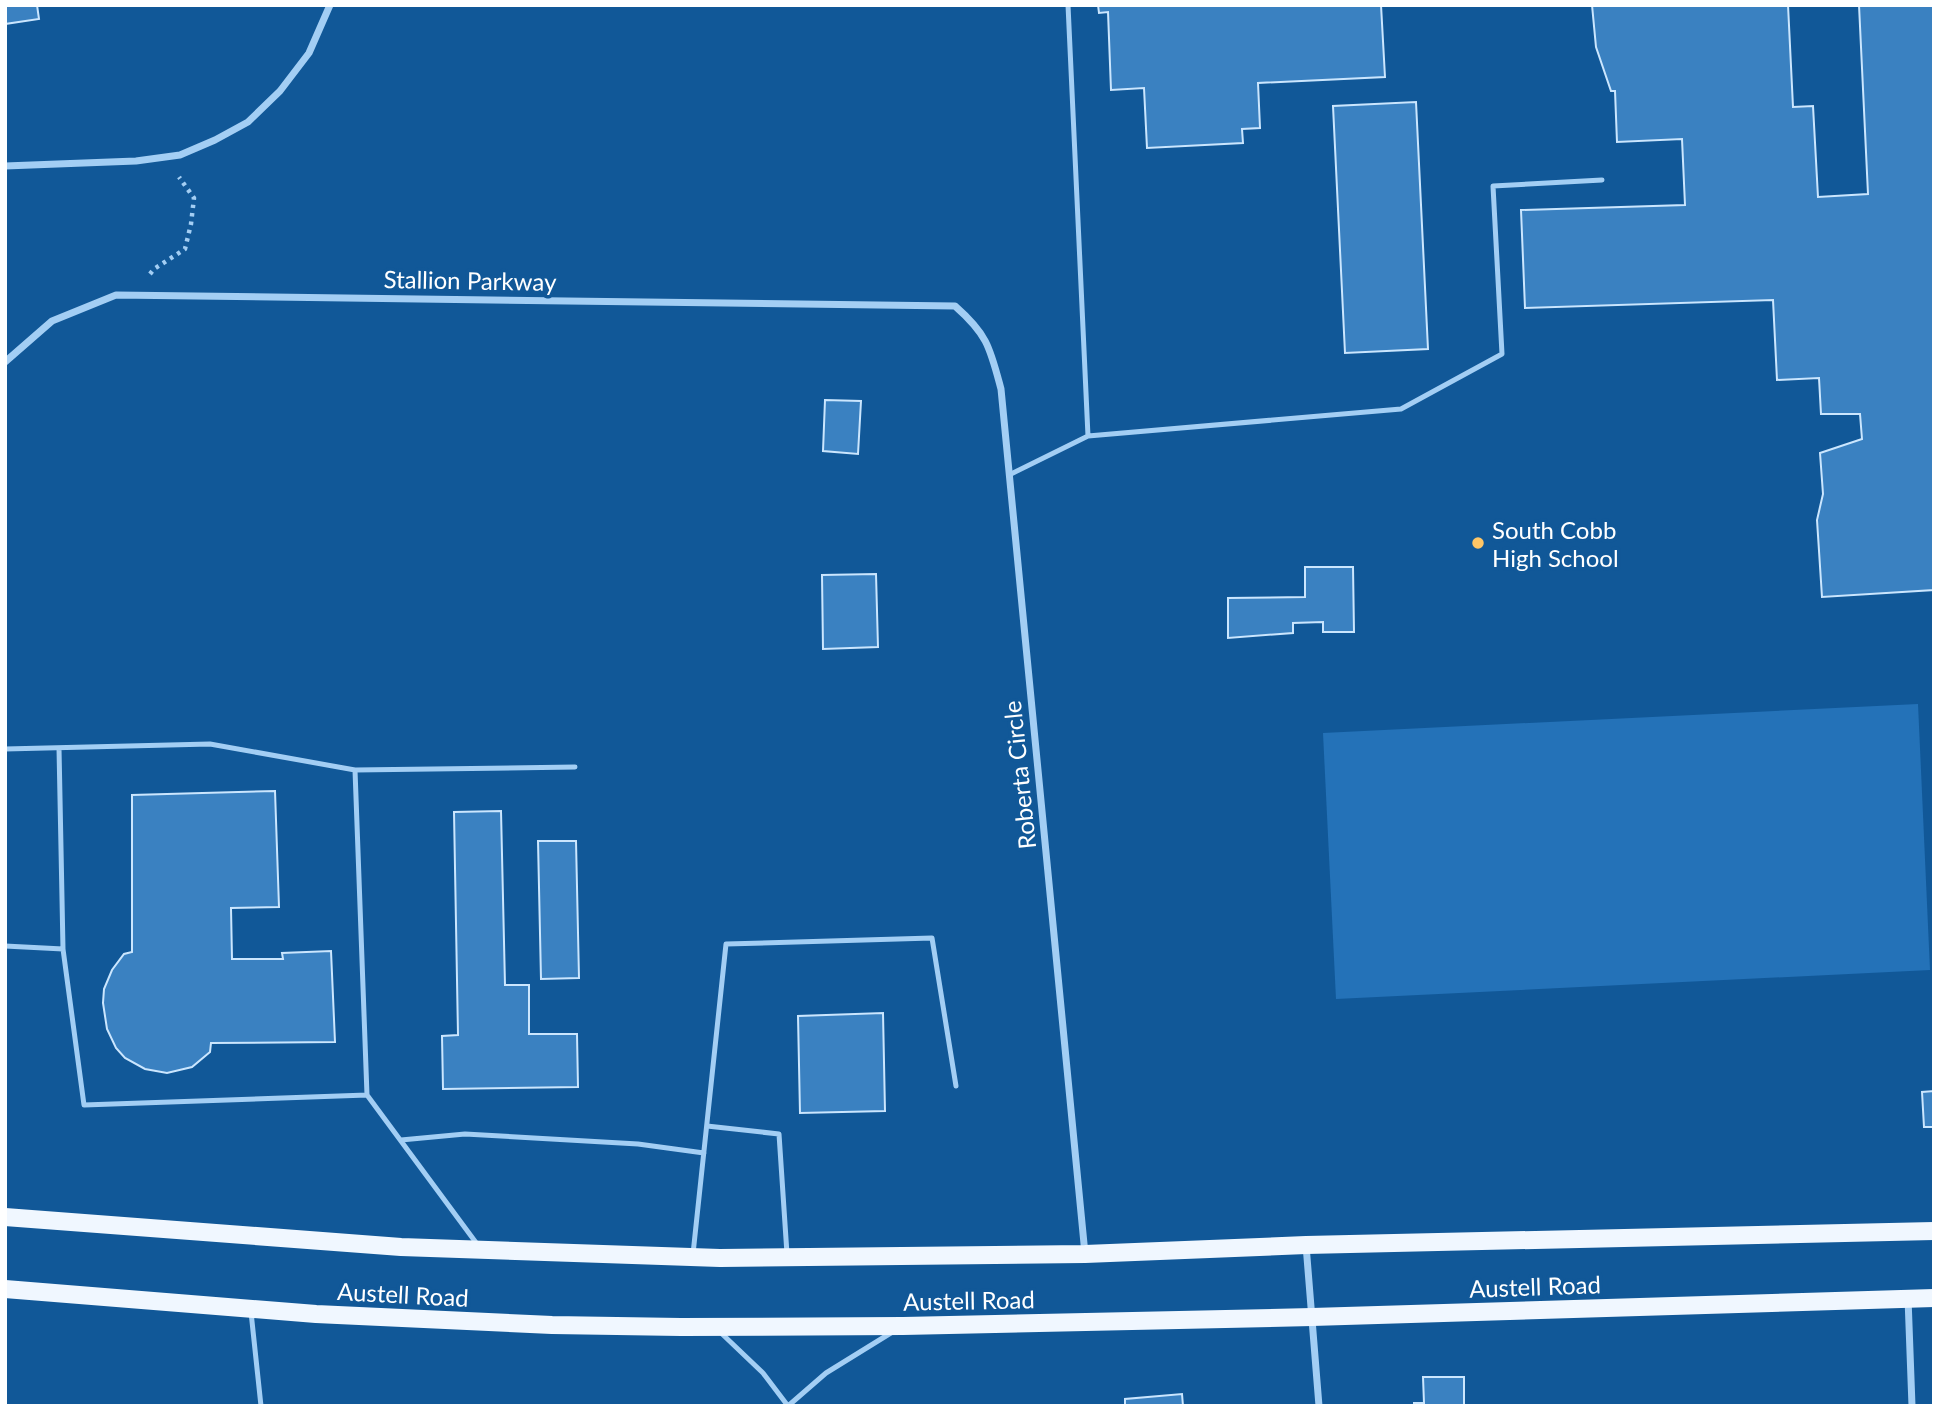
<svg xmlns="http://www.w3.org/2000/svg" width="1939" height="1411" font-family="Lato,sans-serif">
	<rect width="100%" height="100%" fill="#115898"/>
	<path fill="#2472b8" d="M 1918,704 L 1930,970 L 1336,999 L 1323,733 Z"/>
	<path fill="#3a81c1" stroke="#cbe6fe" stroke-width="2" d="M 5,5 L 37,5 L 39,19 L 5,24 Z
		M 1098,5 L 1381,5 L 1385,77 L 1258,83 L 1260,128 L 1242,129 L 1243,143 L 1147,148 L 1144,88 L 1111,90 L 1108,12 L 1099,13 Z
		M 1592,5 L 1788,5 L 1793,107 L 1813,106 L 1818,197 L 1868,194 L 1859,5 L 1934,5 L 1934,590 L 1822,597 L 1817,520 L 1823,494 L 1820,453 L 1862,439 L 1860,414 L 1821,414 L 1819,378 L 1777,380 L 1773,300 L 1525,308 L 1521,210 L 1685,205 L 1682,139 L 1617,142 L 1615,91 L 1611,91 L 1596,47 Z
		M 1416,102 L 1428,349 L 1345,353 L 1333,106 Z
		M 825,400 L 861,401 L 858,454 L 823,451 Z
		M 1305,567 L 1353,567 L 1354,632 L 1323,632 L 1323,622 L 1293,623 L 1293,633 L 1228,638 L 1228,598 L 1305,597 Z
		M 876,574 L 878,647 L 823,649 L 822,575 Z
		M 275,791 L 279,907 L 231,908 L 232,959 L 283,959 L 282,953 L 331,951 L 335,1042 L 211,1043 L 210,1052 L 192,1067 L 167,1073 L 145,1069 L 125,1058 L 116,1048 L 107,1029 L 103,1003 L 104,989 L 112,970 L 124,954 L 132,952 L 132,795 Z
		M 501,811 L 505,985 L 529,985 L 529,1034 L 577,1034 L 578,1087 L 443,1089 L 442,1036 L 458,1035 L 454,812 Z
		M 538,841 L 576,841 L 579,978 L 541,979 Z
		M 883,1013 L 885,1111 L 800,1113 L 798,1016 Z
		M 1934,1091 L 1934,1127 L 1924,1127 L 1922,1092 Z
		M 1423,1377 L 1464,1377 L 1464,1406 L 1414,1406 L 1414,1403 L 1424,1403 Z
		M 1182,1394 L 1183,1406 L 1125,1406 L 1125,1399 Z"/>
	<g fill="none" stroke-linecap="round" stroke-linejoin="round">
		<path stroke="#a3cef4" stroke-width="4.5" stroke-dasharray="3.5 5" stroke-linecap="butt" d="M 150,274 L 154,269 L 185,249 L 191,224 L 194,198 L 179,177"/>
		<path stroke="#a3cef4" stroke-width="5" d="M 1088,436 L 1401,409 L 1502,354 L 1493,186 L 1602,180
			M 1009,475 L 1088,436 L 1068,5
			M 59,748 L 63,949
			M 5,749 L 210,744 L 355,770
			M 5,946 L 63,949 L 84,1105 L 367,1095 L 355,770 L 575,767
			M 367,1095 L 477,1244
			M 707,1126 L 779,1134 L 787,1254
			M 401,1140 L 465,1134 L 638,1144 L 704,1153
			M 693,1254 L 726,944 L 932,938 L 956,1086
			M 251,1312 L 261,1406
			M 719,1331 L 763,1373 L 788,1406
			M 788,1406 L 826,1373 L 894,1331"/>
		<path stroke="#a3cef4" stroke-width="7" d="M 5,166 L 136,161 L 180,155 L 215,140 L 248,122 L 280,91 L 309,53 L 330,5
			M 5,362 L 52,321 L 116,295 L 955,306 C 988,335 990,348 1001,389 L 1085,1254
			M 1306,1245 L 1319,1406
			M 1908,1298 L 1912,1406"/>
		<path stroke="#f0f7ff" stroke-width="18" d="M 5,1217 L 401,1247 L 720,1258 L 1085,1254 L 1306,1245 L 1934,1231
			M 5,1289 L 316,1314 L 552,1325 L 681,1327 L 903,1326 L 1312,1317 L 1934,1298"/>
	</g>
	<circle fill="#ffc666" stroke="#115898" stroke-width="2.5" cx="1478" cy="543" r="7"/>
	<g text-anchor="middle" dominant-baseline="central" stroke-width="7" stroke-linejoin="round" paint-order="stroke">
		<g font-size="24" fill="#fff" stroke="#115898">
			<text transform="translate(470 280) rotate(1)">Stallion Parkway</text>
			<text transform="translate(1019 775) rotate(-96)">Roberta Circle</text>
			<text transform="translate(1535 1286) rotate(-2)">Austell Road</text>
			<text transform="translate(403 1294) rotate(3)">Austell Road</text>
			<text transform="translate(969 1300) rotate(-1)">Austell Road</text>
		</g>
		<g font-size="24" fill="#fff" stroke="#115898" text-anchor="start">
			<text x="1492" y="529">South Cobb<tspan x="1492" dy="28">High School</tspan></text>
		</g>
	</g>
	<rect width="1939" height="1411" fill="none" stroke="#ffffff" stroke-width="14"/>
</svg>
